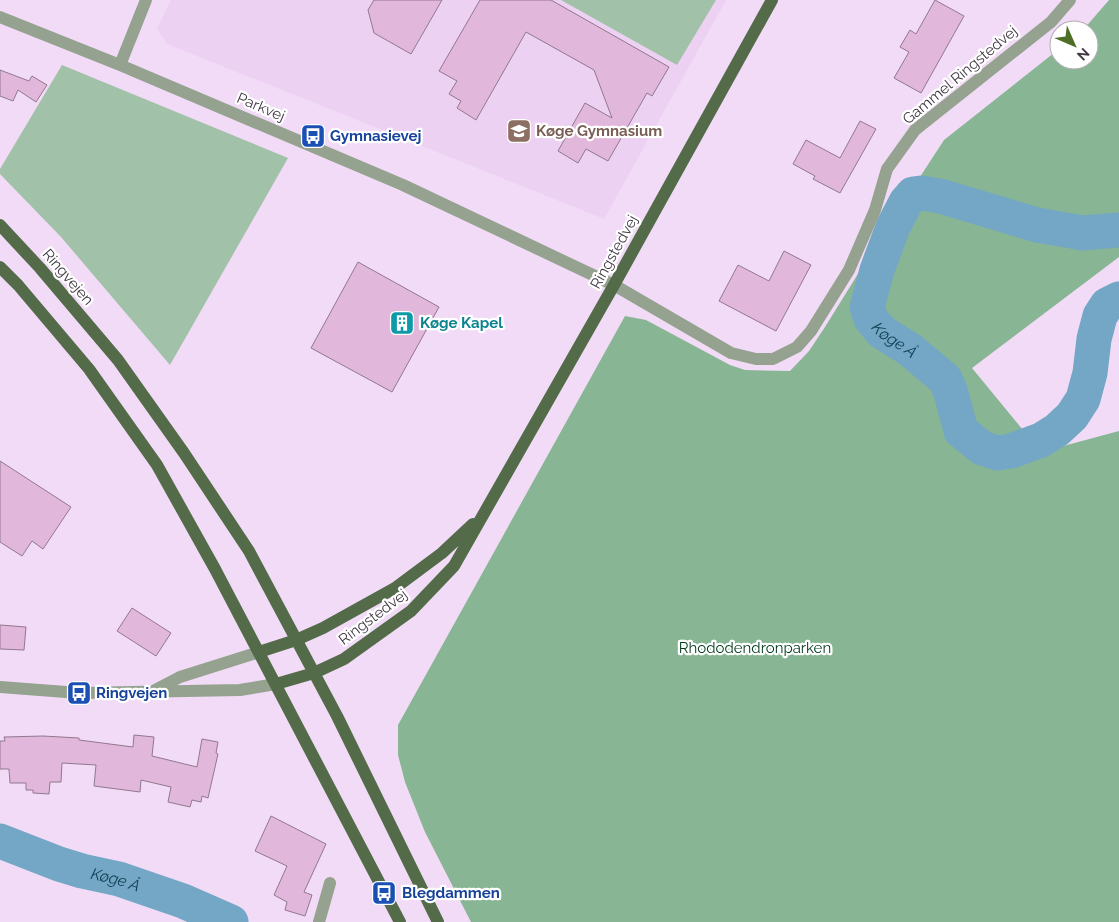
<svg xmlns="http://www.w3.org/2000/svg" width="1119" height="922" font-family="Raleway,sans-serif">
	<rect width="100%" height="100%" fill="#f1dbf6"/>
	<path fill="#ecd1f3" d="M 171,0 L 726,0 L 604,219 L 167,44 L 157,29 Z"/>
	<path fill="#a2c1a9" d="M 561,0 L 716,0 L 677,65 Z
		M 62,65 L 288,158 L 170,365 L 61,237 L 0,174 L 0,169 Z"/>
	<path fill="#88b694" d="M 1109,0 L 1119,0 L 1119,257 L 972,368 L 1041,452 L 1119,431 L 1119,922 L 471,922 L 425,832 L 405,782 L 398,755 L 398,725 L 625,316 L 646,320 L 730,365 L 745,370 L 790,371 L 809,351 L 825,327 L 879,240 L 944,140 L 1059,49 L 1059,60 L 1089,60 L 1089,30 L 1083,30 Z"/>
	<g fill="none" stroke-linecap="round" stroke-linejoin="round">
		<g stroke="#73a7c5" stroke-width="35">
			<path id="s1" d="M 1119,230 L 1083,233 L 1037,225 L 940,196 L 921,193 L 913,194 L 906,202 L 893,227 L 877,270 L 867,307 L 871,319 L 882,332 L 909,349 L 945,379 L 951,393 L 961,431 L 982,448 L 997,453 L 1011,451 L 1041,440 L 1057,430 L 1072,416 L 1083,399 L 1090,373 L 1094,339 L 1100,316 L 1107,305 L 1119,299"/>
			<path id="s2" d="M 0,841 L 59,864 L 82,871 L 119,879 L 183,901 L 231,922"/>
		</g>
	</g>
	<path fill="#e1b7dc" stroke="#91788e" d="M 374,0 L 442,0 L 411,54 L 374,33 L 368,10 Z
		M 480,0 L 551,0 L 669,67 L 652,96 L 647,93 L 608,161 L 586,149 L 578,163 L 558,151 L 585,103 L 612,118 L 594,70 L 526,32 L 476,120 L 457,108 L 461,101 L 449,94 L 457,81 L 439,71 Z
		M 935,0 L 964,16 L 921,93 L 894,78 L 909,52 L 900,47 L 910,30 L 916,34 Z
		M 0,70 L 29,81 L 32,76 L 47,85 L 36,102 L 18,90 L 13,101 L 0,96 Z
		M 860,121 L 876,129 L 840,193 L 813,179 L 815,176 L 793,164 L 806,140 L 840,158 Z
		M 784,251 L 811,265 L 776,331 L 719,301 L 738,265 L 769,281 Z
		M 358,262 L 439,307 L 392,392 L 311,348 Z
		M 0,461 L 71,507 L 43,549 L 32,541 L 22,556 L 0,542 Z
		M 132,608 L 171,633 L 156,656 L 117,631 Z
		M 0,625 L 26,627 L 24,650 L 0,649 Z
		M 134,735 L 154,737 L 152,756 L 197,767 L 202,739 L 218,742 L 216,753 L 218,754 L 208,798 L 202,796 L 201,802 L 192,800 L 190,807 L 168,802 L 171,787 L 141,780 L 140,792 L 94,786 L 96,765 L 62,763 L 61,782 L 50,782 L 49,794 L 33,793 L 33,790 L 26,790 L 26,783 L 10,783 L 9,769 L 0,769 L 0,741 L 5,741 L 4,737 L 43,736 L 79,738 L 79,740 L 133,747 Z
		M 271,816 L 326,844 L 304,892 L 312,895 L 305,916 L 285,910 L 287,902 L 274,895 L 287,866 L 255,851 Z"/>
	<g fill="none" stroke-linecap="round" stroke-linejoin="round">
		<path stroke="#94a28f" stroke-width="12" d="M 0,17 L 120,65 L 403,185 L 614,285 L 731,353 L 756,359 L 773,359 L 797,347 L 811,331 L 849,270 L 875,210 L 887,169 L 915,130 L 1051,22 L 1070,0
			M 120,65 L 146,0
			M 0,687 L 79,693 L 240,690 L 276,684
			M 155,690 L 180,677 L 259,652
			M 319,922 L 330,883"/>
		<path stroke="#536b49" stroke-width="12" d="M 0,225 L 40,268 L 118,360 L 184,453 L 249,551 L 337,716 L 438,922
			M 0,267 L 18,285 L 89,369 L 157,465 L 215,569 L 400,922
			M 259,652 L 296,640 L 323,628 L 395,588 L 442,553 L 473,524
			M 276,684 L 314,673 L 344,659 L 411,611 L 454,566 L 614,285 L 772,0"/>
	</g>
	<defs>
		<symbol id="school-square" viewBox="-11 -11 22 22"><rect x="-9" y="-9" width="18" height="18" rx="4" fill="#8d6e63" stroke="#fff"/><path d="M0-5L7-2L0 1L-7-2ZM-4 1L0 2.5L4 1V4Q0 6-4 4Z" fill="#fff"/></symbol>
		<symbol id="bus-square" viewBox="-11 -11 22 22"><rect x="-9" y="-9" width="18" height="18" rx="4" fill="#1a4fb4" stroke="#fff"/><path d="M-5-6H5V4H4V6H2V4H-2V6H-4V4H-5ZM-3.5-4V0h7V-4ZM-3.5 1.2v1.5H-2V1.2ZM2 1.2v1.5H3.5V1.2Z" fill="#fff"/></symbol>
		<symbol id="building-square" viewBox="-11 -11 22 22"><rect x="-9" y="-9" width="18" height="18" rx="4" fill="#0f9aa8" stroke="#fff"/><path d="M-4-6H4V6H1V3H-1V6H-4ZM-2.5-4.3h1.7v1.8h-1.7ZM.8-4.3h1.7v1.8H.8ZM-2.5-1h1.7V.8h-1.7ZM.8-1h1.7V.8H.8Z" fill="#fff"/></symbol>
	</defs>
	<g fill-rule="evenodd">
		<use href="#school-square" x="505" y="117" width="28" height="28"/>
		<use href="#bus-square" x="299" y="122" width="28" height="28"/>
		<use href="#building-square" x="388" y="309" width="28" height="28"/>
		<use href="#bus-square" x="65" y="679" width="28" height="28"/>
		<use href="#bus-square" x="370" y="879" width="28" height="28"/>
	</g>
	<g text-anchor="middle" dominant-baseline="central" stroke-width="4.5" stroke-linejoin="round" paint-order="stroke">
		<g font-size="15" fill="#413843" stroke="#fff">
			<text transform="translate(960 75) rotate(-40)">Gammel Ringstedvej</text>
			<text transform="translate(261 107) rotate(23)">Parkvej</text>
			<text transform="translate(614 252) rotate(-61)">Ringstedvej</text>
			<text transform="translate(68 277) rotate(49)">Ringvejen</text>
			<text transform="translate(373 617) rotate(-37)">Ringstedvej</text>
		</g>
		<g font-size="15" font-weight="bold" fill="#785e54" stroke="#fff" text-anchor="start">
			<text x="536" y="131">Køge Gymnasium</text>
		</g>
		<g font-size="15" font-weight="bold" fill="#164399" stroke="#fff" text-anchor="start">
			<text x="330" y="136">Gymnasievej</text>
			<text x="96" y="693">Ringvejen</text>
			<text x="402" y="893">Blegdammen</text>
		</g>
		<g font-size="15" font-weight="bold" fill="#0d838f" stroke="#fff" text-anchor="start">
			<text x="420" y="323">Køge Kapel</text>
		</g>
		<g font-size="15" fill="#003a1a" stroke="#fff">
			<text x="755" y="648">Rhododendronparken</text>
		</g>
		<g font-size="16" font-style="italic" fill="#103c51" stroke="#fff">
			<text stroke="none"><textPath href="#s1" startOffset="379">Køge Å</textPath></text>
			<text stroke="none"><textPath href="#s2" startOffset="122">Køge Å</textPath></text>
		</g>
	</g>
	<g transform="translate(1074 45) rotate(135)"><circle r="24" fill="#ffffff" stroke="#b3afb4"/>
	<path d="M0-4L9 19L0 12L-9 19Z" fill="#4e6e25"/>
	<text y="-8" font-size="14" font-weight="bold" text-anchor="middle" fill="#413843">N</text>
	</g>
</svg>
